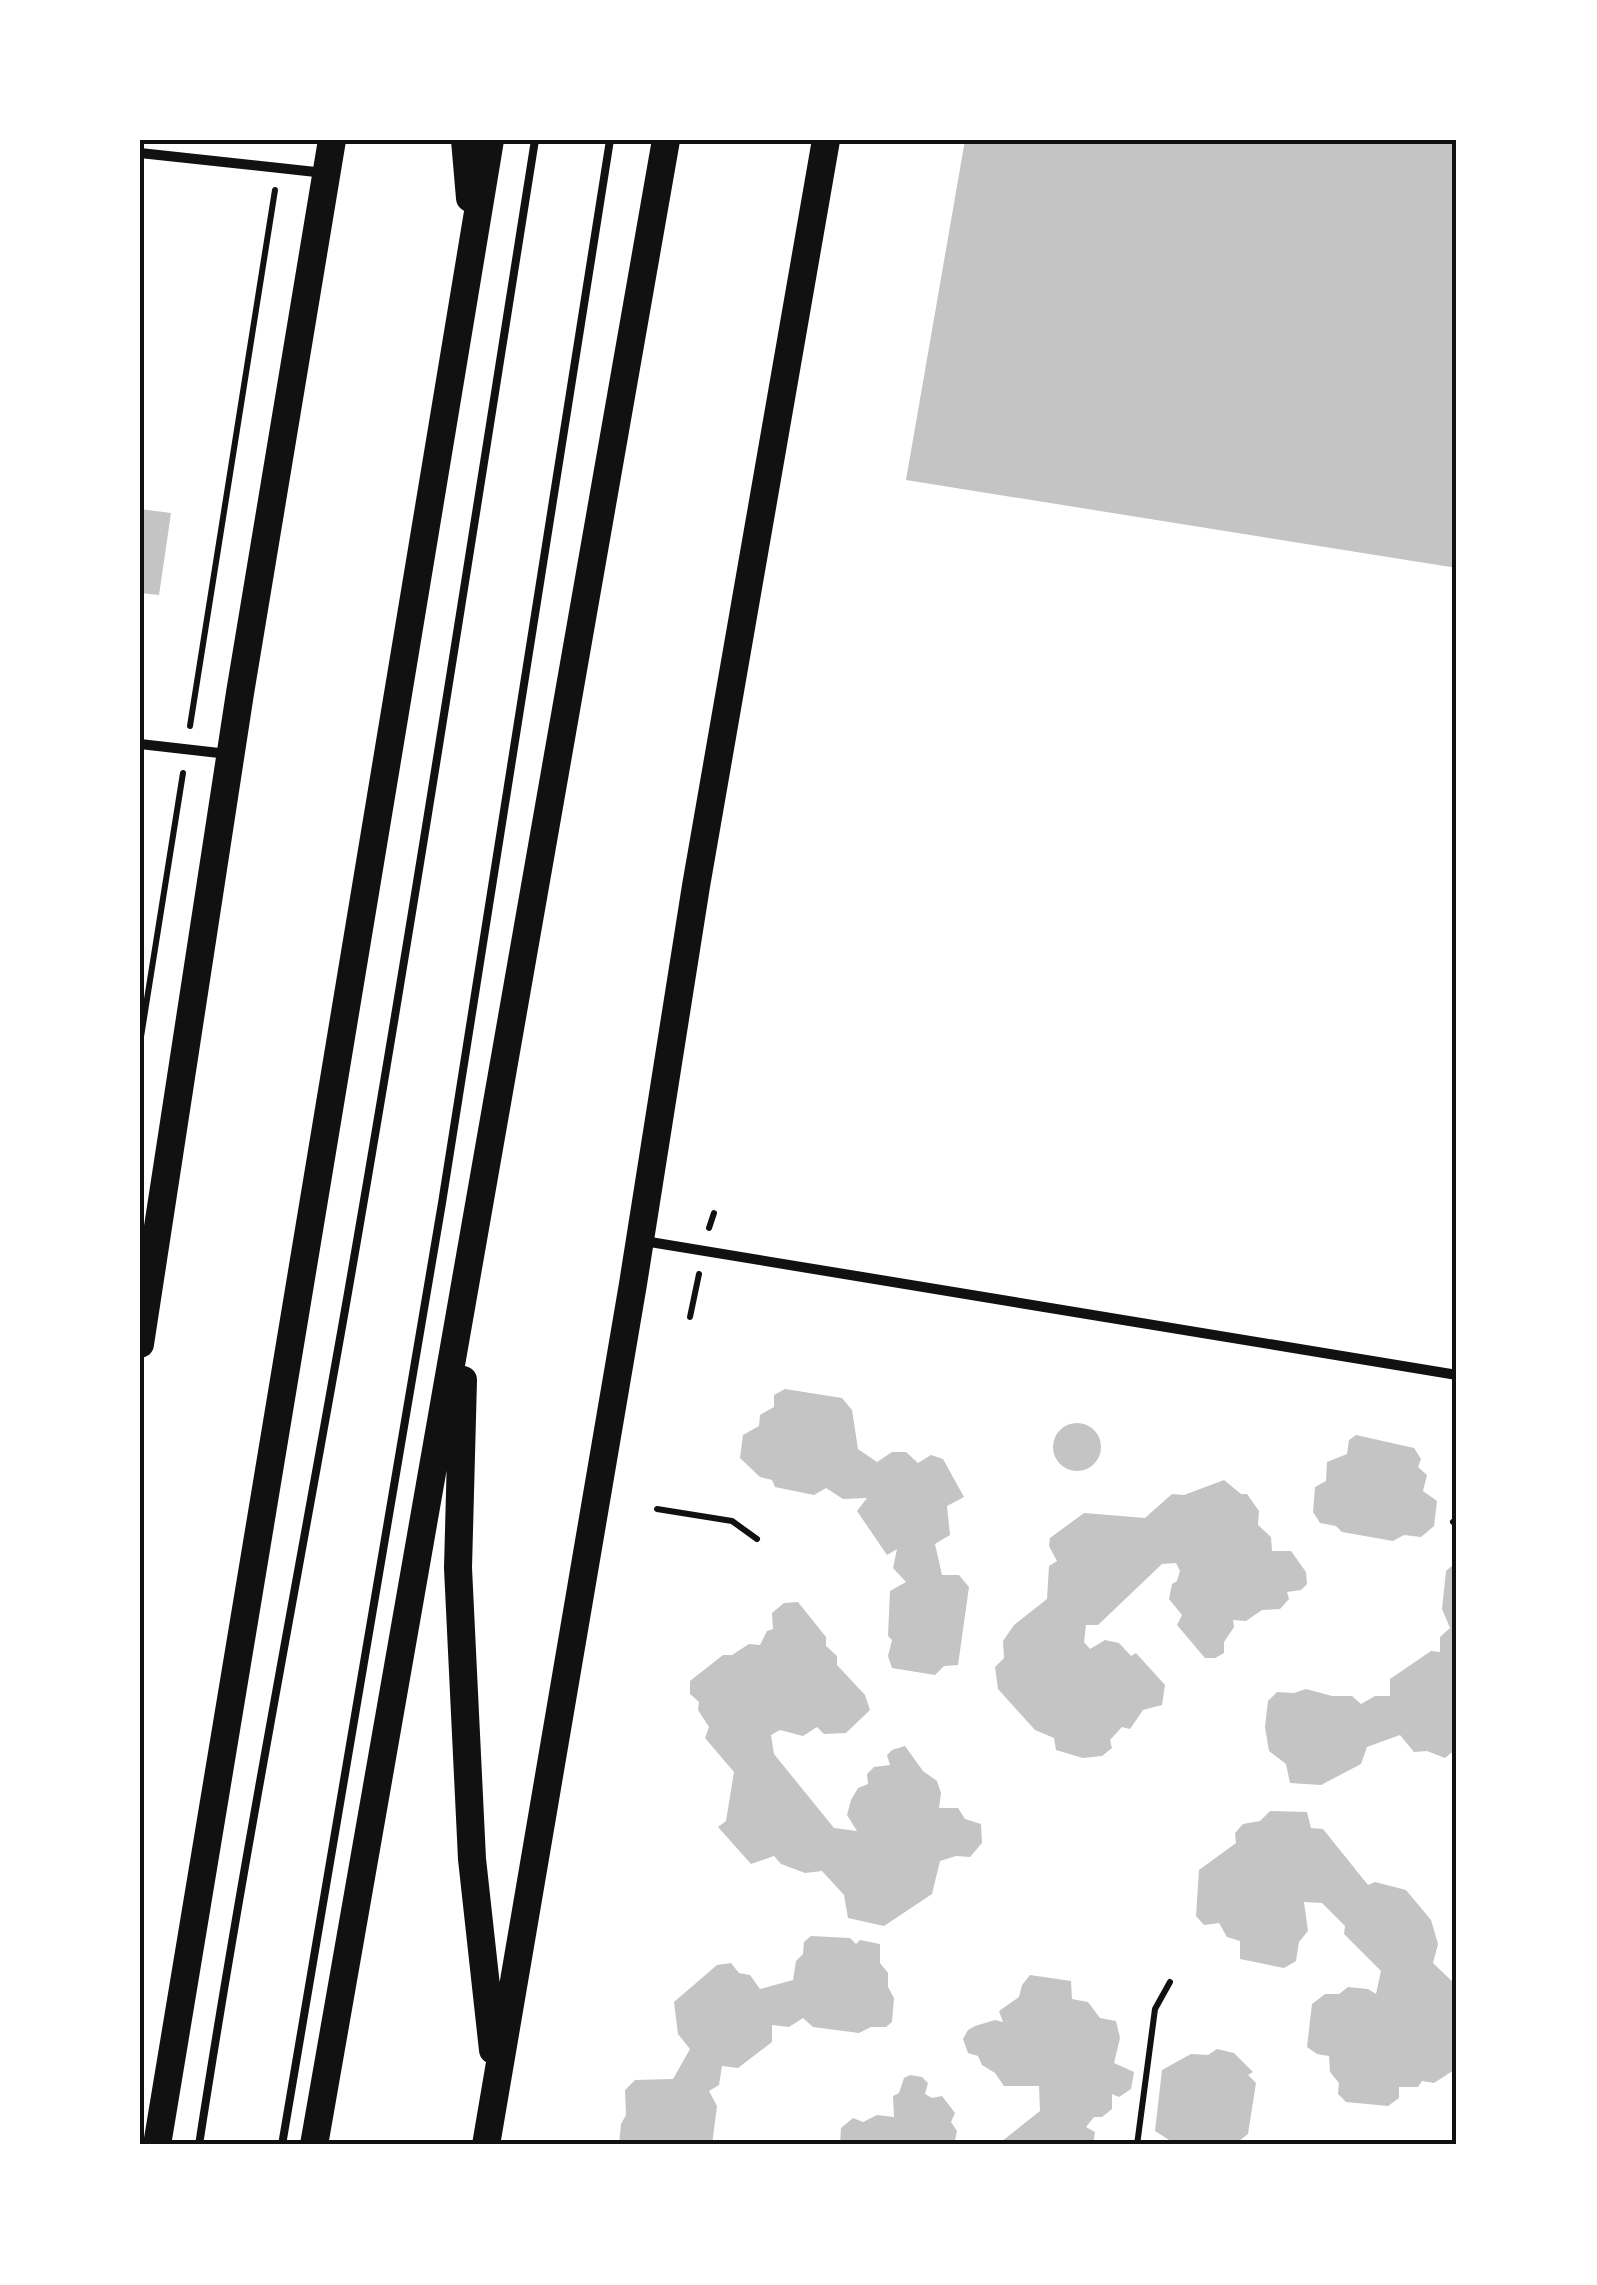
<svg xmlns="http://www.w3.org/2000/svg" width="1597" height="2285" font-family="'Source Serif 4',serif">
	<rect width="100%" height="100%" fill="#fff"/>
	<path fill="#c4c4c4" d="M 965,140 L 1457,140 L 1457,568 L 906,480 Z
		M 140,509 L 171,513 L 159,595 L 140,593 Z
		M 785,1389 L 842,1398 L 852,1410 L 858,1449 L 877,1462 L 892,1452 L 906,1452 L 918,1463 L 931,1455 L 943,1459 L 964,1497 L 947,1506 L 950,1535 L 935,1544 L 942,1575 L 959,1575 L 969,1587 L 958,1665 L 944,1666 L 935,1675 L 892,1668 L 888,1656 L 892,1640 L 888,1636 L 890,1591 L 906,1582 L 893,1568 L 897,1549 L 887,1555 L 857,1511 L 867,1498 L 843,1499 L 826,1488 L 814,1495 L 775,1487 L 772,1480 L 760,1477 L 740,1458 L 743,1435 L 759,1426 L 760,1415 L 774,1407 L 774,1395 Z
		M1053 1447a24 24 0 1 1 48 0a24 24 0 1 1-48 0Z
		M 1356,1435 L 1414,1448 L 1421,1459 L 1418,1467 L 1427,1475 L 1423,1491 L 1437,1501 L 1434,1526 L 1421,1537 L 1404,1535 L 1393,1541 L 1342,1532 L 1336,1526 L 1320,1523 L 1313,1512 L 1315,1487 L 1326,1481 L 1327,1462 L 1347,1454 L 1349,1440 Z
		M 1224,1480 L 1241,1494 L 1247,1494 L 1259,1511 L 1258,1525 L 1271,1537 L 1272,1551 L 1291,1551 L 1306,1572 L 1307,1584 L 1301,1590 L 1287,1592 L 1289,1599 L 1280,1609 L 1262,1610 L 1246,1621 L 1233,1620 L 1234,1627 L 1224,1642 L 1224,1653 L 1215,1658 L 1205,1658 L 1177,1625 L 1182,1615 L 1169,1599 L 1172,1584 L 1177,1581 L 1180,1571 L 1176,1563 L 1162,1564 L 1098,1625 L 1086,1625 L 1084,1642 L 1090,1649 L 1105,1640 L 1119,1643 L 1131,1656 L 1136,1653 L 1165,1685 L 1162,1705 L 1143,1710 L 1130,1729 L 1122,1727 L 1110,1740 L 1112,1748 L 1102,1756 L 1083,1758 L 1056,1750 L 1054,1738 L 1035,1730 L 998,1689 L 995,1667 L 1004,1658 L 1003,1641 L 1014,1625 L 1047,1599 L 1049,1566 L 1057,1561 L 1049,1546 L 1050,1538 L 1084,1513 L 1145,1518 L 1172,1494 L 1184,1495 Z
		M 1455,1545 L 1457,1748 L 1445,1758 L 1427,1751 L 1414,1752 L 1400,1735 L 1367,1747 L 1361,1764 L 1321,1785 L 1290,1783 L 1286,1764 L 1269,1751 L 1265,1727 L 1268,1701 L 1277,1692 L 1294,1693 L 1306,1689 L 1332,1696 L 1352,1696 L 1361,1704 L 1375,1696 L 1390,1696 L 1390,1679 L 1431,1651 L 1440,1652 L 1440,1637 L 1450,1628 L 1442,1609 L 1446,1571 L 1454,1564 Z
		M 798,1602 L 826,1637 L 826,1646 L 837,1656 L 837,1665 L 865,1695 L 870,1710 L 846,1733 L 824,1734 L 817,1727 L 803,1736 L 780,1730 L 771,1735 L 774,1754 L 834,1828 L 857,1831 L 847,1815 L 851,1800 L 858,1788 L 868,1784 L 867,1774 L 874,1767 L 890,1765 L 887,1755 L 892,1750 L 905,1746 L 923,1771 L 937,1781 L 941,1793 L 939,1808 L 958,1808 L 965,1819 L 981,1824 L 982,1843 L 970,1857 L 956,1856 L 940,1861 L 932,1894 L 884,1926 L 848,1918 L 844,1895 L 822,1871 L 805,1873 L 781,1864 L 774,1856 L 751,1864 L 718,1827 L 726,1821 L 734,1772 L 705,1738 L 709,1727 L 698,1710 L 699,1702 L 690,1694 L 690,1681 L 723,1655 L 732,1655 L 749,1644 L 760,1645 L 767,1631 L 773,1629 L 772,1613 L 784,1603 Z
		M 1270,1811 L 1307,1812 L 1311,1828 L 1323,1829 L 1368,1885 L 1375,1882 L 1406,1890 L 1431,1920 L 1438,1944 L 1433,1963 L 1457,1986 L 1454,2070 L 1434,2083 L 1422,2081 L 1418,2087 L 1399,2087 L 1399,2098 L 1388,2106 L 1346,2102 L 1338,2094 L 1339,2083 L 1330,2072 L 1329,2056 L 1317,2054 L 1307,2047 L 1312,2004 L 1325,1994 L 1339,1994 L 1348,1987 L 1368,1989 L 1376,1994 L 1381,1971 L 1344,1934 L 1345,1926 L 1322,1903 L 1304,1902 L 1308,1931 L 1299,1942 L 1296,1961 L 1284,1968 L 1240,1959 L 1240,1941 L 1227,1937 L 1219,1923 L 1204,1925 L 1196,1916 L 1199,1870 L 1236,1843 L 1235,1833 L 1243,1824 L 1260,1821 Z
		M 811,1936 L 850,1938 L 856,1944 L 860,1940 L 880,1944 L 880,1963 L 888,1973 L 888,1987 L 894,1998 L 892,2022 L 886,2027 L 871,2027 L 859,2033 L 813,2027 L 803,2018 L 789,2027 L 772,2025 L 772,2042 L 738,2068 L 722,2066 L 719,2085 L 709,2091 L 717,2106 L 712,2145 L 619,2145 L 621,2124 L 626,2115 L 625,2090 L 635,2080 L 673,2079 L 690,2049 L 678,2034 L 674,2002 L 717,1965 L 731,1963 L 739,1973 L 750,1975 L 760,1989 L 793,1980 L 796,1961 L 803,1954 L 804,1942 Z
		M 1030,1975 L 1071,1981 L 1072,1999 L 1088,2002 L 1100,2018 L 1116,2021 L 1120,2038 L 1114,2063 L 1134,2072 L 1131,2089 L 1119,2097 L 1112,2094 L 1112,2109 L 1102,2117 L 1094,2117 L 1086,2127 L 1095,2132 L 1093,2145 L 997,2145 L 1040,2111 L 1039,2086 L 1004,2086 L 995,2073 L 982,2065 L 978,2056 L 968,2053 L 963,2039 L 968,2030 L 975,2026 L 995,2020 L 1003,2022 L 999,2011 L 1019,1997 L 1022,1985 Z
		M 1217,2049 L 1234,2053 L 1253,2072 L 1248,2075 L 1256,2083 L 1248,2134 L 1234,2145 L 1177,2145 L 1155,2131 L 1162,2070 L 1191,2054 L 1208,2055 Z
		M 910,2075 L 922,2077 L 928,2083 L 925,2094 L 932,2098 L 942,2096 L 955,2113 L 951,2122 L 957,2131 L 954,2145 L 840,2145 L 841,2128 L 853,2118 L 863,2122 L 877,2115 L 894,2117 L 893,2096 L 899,2093 L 904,2078 Z"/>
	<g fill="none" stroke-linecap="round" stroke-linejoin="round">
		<path stroke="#111" stroke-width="6" d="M 190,726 L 275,190
			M 140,1043 L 183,773
			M 709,1228 L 714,1213
			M 690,1317 L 699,1274
			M 657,1509 L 732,1521 L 757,1539
			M 1453,1522 L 1457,1519
			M 1137,2145 L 1155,2009 L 1170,1982"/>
		<path stroke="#111" stroke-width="8" d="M 199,2145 C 242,1866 296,1588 345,1310 C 413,921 473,530 535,140
			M 282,2145 L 442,1203 L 610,140"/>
		<path stroke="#111" stroke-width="10" d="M 140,153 L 325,173
			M 140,744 L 228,754
			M 644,1241 L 1457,1375"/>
		<path stroke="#111" stroke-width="28" d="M 465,140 L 470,198
			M 140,1344 L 240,693 L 332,140
			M 463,1380 L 458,1568 L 472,1859 L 493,2050
			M 157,2145 L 490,140
			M 314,2145 L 666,140
			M 486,2145 L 633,1284 L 696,886 L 826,140"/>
	</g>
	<rect width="1597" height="2285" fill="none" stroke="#ffffff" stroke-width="285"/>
	<rect x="142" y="142" width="1312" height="2000" fill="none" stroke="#111" stroke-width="4"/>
</svg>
